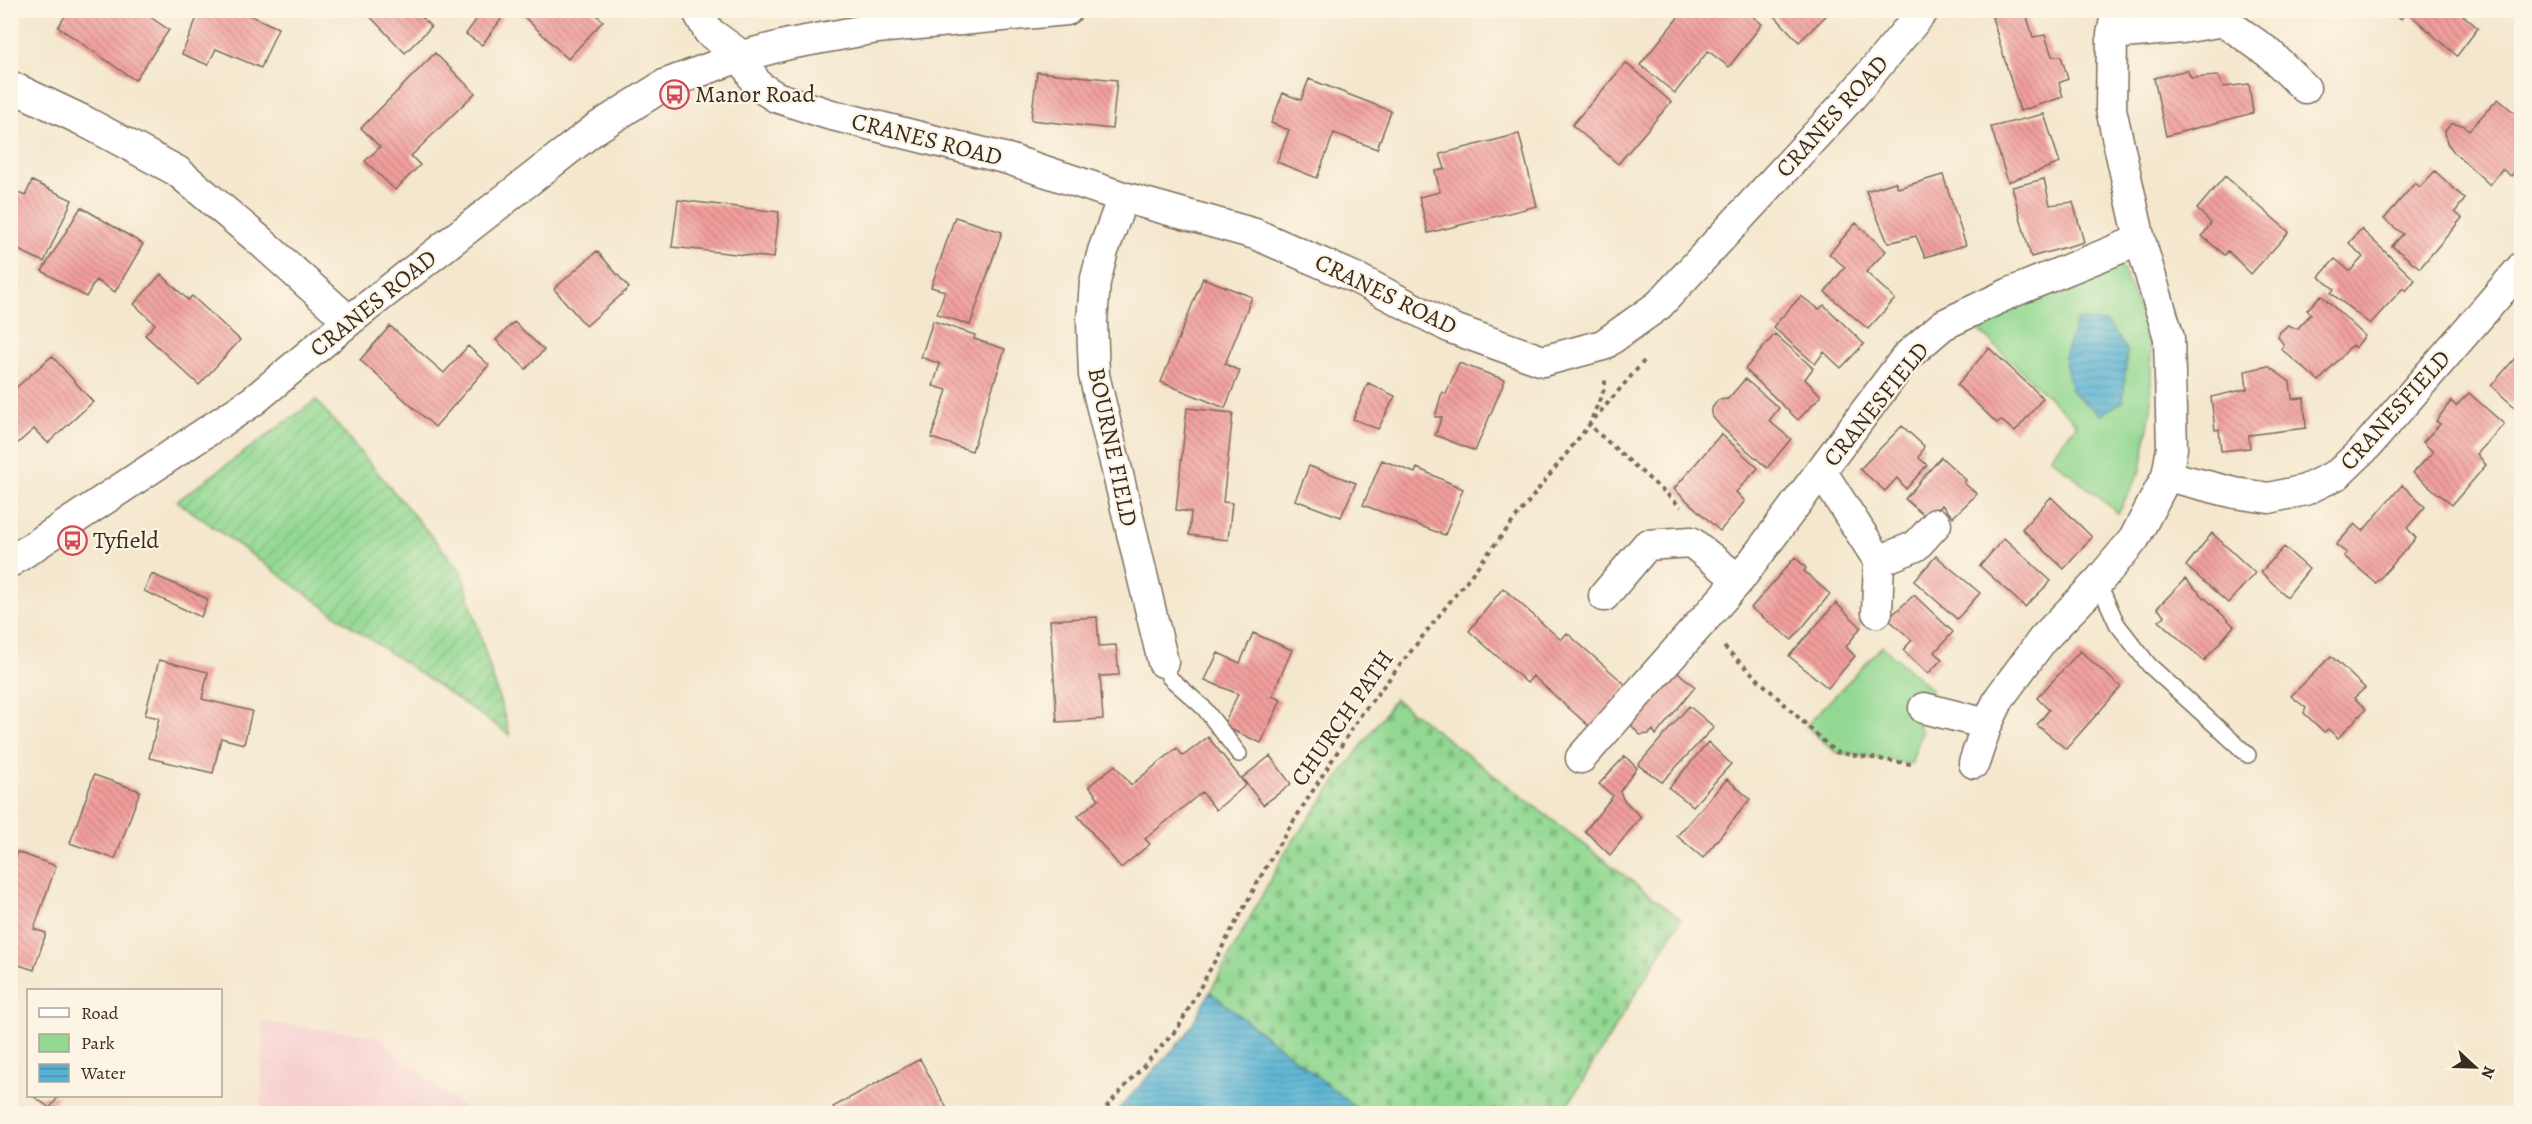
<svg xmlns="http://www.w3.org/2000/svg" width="2532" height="1124" font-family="Alegreya,serif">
	<defs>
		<pattern id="cemetery-stones" width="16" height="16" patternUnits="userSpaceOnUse" patternTransform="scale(1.5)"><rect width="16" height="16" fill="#92d892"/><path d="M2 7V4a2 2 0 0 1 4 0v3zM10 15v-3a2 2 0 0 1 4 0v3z" fill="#7fba7d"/></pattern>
		<pattern id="garden-furrows" width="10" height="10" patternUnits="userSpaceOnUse" patternTransform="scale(1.5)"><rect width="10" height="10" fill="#92d892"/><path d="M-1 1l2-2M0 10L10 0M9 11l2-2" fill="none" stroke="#7fba7d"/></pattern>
		<pattern id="water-rules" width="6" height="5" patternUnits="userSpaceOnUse" patternTransform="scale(1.5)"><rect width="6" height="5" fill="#55b2d4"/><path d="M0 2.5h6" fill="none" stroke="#4891ab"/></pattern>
		<pattern id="building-back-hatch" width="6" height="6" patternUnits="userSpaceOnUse" patternTransform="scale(1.5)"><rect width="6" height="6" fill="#f19f9c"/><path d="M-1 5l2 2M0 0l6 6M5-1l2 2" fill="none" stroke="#c4827f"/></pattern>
	</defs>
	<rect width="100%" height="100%" fill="#fcf5e5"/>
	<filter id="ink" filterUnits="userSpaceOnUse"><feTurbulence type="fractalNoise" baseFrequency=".0167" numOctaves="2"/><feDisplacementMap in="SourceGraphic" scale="12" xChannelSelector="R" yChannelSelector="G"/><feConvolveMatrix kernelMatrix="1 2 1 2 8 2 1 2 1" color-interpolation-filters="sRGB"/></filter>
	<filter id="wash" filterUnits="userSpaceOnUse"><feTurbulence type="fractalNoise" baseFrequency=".008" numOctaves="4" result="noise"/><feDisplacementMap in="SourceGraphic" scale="24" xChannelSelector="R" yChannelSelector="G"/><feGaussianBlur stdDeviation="1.35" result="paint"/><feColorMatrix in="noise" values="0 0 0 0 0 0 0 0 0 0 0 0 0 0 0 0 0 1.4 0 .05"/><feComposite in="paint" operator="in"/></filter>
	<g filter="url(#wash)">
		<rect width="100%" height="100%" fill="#f4e7cd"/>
		<path fill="#f7cfd1" d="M 263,1022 L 377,1036 L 469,1113 L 261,1113 Z"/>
		<path fill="#92d892" stroke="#668158" stroke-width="1.5" d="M 2119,261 L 2151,338 L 2151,409 L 2141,469 L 2118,513 L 2050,457 L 2077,424 L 1972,324 Z
			M 1882,646 L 1932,690 L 1918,726 L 1922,732 L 1911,764 L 1835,752 L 1806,726 Z"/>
		<path fill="url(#cemetery-stones)" stroke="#668158" stroke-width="1.5" d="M 1395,699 L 1681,919 L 1563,1113 L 1363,1113 L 1210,992 L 1286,851 Z"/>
		<path fill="url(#garden-furrows)" stroke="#668158" stroke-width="1.5" d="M 316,400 L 461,571 L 510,735 L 355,629 L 177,501 Z"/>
		<path fill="url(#water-rules)" stroke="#486e79" stroke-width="1.5" d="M 2077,320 L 2107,323 L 2127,350 L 2123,401 L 2101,415 L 2072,392 L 2064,356 Z
			M 1210,992 L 1363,1113 L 1115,1113 L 1186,1035 Z"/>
		<g id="blocks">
			<path fill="url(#building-back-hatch)" d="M 69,10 L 140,10 L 169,30 L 135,80 L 58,27 Z
				M 200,10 L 238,10 L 278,28 L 261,68 L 216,49 L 208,65 L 182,54 Z
				M 364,10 L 415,10 L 431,27 L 405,53 Z
				M 483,10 L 491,10 L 502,18 L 482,45 L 466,34 Z
				M 517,10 L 591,10 L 603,21 L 568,59 Z
				M 1684,10 L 1745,10 L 1762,24 L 1729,67 L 1708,51 L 1675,93 L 1640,65 Z
				M 1769,10 L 1832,10 L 1799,42 Z
				M 2015,10 L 2025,10 L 2033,37 L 2045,35 L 2052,56 L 2061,56 L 2068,79 L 2059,83 L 2063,97 L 2020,111 L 1992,17 Z
				M 2391,10 L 2457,10 L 2478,28 L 2457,56 L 2407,12 L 2401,19 Z
				M 435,53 L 475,93 L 411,156 L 420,165 L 395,190 L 365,161 L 380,147 L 361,128 Z
				M 1626,63 L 1671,102 L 1618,164 L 1572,125 Z
				M 2187,70 L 2191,78 L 2218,76 L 2223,87 L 2249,84 L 2253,113 L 2166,136 L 2154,78 Z
				M 1037,72 L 1117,80 L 1112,129 L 1031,120 Z
				M 1309,79 L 1391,111 L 1377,149 L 1334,133 L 1317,178 L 1277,162 L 1289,130 L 1271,123 L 1283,93 L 1301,100 Z
				M 2498,99 L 2522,119 L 2522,152 L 2519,155 L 2522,163 L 2511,176 L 2502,169 L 2490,185 L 2454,152 L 2447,143 L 2445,131 L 2451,124 L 2463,125 L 2469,130 Z
				M 2044,114 L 2060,163 L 2008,182 L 1991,127 Z
				M 1519,134 L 1537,206 L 1428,233 L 1419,197 L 1440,192 L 1435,171 L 1445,169 L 1440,154 Z
				M 2435,171 L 2465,199 L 2455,212 L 2462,218 L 2420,268 L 2392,246 L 2403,234 L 2384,219 L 2415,183 L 2420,187 Z
				M 1943,175 L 1966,245 L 1925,257 L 1916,236 L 1888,243 L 1866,191 L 1895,182 L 1898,188 Z
				M 2225,176 L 2289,232 L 2251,274 L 2228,251 L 2225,255 L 2202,236 L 2211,223 L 2197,209 Z
				M 2044,179 L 2050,205 L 2073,202 L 2084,242 L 2031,257 L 2012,187 Z
				M 32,181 L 72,200 L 44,262 L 10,246 L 10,189 L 25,196 Z
				M 678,200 L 779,212 L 774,258 L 672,247 Z
				M 81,207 L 143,244 L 115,292 L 96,280 L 86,297 L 42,271 Z
				M 955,217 L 1002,232 L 970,325 L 937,314 L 945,291 L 931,287 Z
				M 1856,223 L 1886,251 L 1866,272 L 1895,299 L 1868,329 L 1825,292 L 1845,267 L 1829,254 Z
				M 2361,229 L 2415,280 L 2406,291 L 2403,288 L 2370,324 L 2331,293 L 2334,289 L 2319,277 L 2335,259 L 2350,271 L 2363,257 L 2349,243 Z
				M 597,251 L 629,288 L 586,326 L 554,289 Z
				M 161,274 L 188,300 L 192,296 L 240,340 L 199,385 L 145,335 L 155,324 L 134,304 Z
				M 1203,278 L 1252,297 L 1225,364 L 1240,371 L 1225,408 L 1161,382 Z
				M 2321,295 L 2365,336 L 2355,348 L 2352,345 L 2319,381 L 2281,349 L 2284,345 L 2278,337 L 2280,332 L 2288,325 L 2297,329 L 2311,314 L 2307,310 Z
				M 1801,296 L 1819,309 L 1824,305 L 1864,344 L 1841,368 L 1824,352 L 1815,364 L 1773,327 Z
				M 933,321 L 975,335 L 974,339 L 1005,349 L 972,451 L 931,438 L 947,390 L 933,386 L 940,364 L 921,357 Z
				M 514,322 L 544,350 L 526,369 L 496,340 Z
				M 390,326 L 444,373 L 468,346 L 489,365 L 435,427 L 360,360 Z
				M 1775,334 L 1813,368 L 1805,379 L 1821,396 L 1798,420 L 1745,369 Z
				M 1989,348 L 2043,398 L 2015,432 L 2001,420 L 1997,423 L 1957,385 Z
				M 2522,350 L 2522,404 L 2517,409 L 2491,386 Z
				M 52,356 L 93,402 L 48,443 L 34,429 L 10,450 L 10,393 Z
				M 1459,363 L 1505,380 L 1475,451 L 1435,435 L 1442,417 L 1435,417 L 1442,392 L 1446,394 Z
				M 2268,366 L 2290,382 L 2292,399 L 2304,398 L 2306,428 L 2249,435 L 2250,448 L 2221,451 L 2219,429 L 2215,430 L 2211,397 L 2247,389 L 2245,371 Z
				M 1745,379 L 1779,408 L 1769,421 L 1791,439 L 1767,468 L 1721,427 L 1712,416 L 1712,408 L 1718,400 L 1728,399 Z
				M 1368,383 L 1395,396 L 1378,429 L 1353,419 Z
				M 2469,393 L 2504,424 L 2477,454 L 2486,465 L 2452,505 L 2413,473 L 2433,452 L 2423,442 L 2440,424 L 2436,421 L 2451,401 L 2456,406 Z
				M 1187,408 L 1233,413 L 1223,502 L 1232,503 L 1228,540 L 1189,535 L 1191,512 L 1176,510 Z
				M 1902,426 L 1924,446 L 1919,458 L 1927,465 L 1906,489 L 1897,478 L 1885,491 L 1860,469 Z
				M 1721,434 L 1758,468 L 1736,492 L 1745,501 L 1720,531 L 1674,489 Z
				M 1941,457 L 1966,480 L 1964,483 L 1977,494 L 1953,517 L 1942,505 L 1929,520 L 1905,499 Z
				M 1382,460 L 1415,473 L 1417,468 L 1463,489 L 1445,535 L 1363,505 Z
				M 1309,466 L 1356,483 L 1341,517 L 1295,500 Z
				M 2402,485 L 2425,507 L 2407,528 L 2416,538 L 2376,583 L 2344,556 L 2347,553 L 2336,545 L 2355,524 L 2363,531 Z
				M 2051,497 L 2092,537 L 2064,569 L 2022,529 Z
				M 2212,533 L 2255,573 L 2228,603 L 2186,566 Z
				M 2004,538 L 2051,581 L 2025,607 L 1980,566 Z
				M 2284,547 L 2309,569 L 2287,597 L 2261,572 Z
				M 1936,556 L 1980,593 L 1957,619 L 1914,581 Z
				M 1795,557 L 1806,568 L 1804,571 L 1830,594 L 1792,640 L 1751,608 Z
				M 152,574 L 208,599 L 201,617 L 144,591 Z
				M 2185,579 L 2234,626 L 2204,661 L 2159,621 L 2165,616 L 2157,608 Z
				M 1503,588 L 1561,640 L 1567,633 L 1627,686 L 1591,728 L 1533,676 L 1527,683 L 1469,631 Z
				M 1914,595 L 1953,632 L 1935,652 L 1942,659 L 1928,674 L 1903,650 L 1912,640 L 1888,619 Z
				M 1836,603 L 1861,627 L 1846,647 L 1855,656 L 1828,688 L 1789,656 Z
				M 1097,617 L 1099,646 L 1116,645 L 1119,675 L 1100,676 L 1103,719 L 1057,722 L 1050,620 Z
				M 1253,633 L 1292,650 L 1272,696 L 1281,700 L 1261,743 L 1223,726 L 1238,694 L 1205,680 L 1218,653 L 1240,663 Z
				M 2080,651 L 2121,687 L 2066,749 L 2037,725 L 2049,710 L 2037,698 Z
				M 2331,656 L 2365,688 L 2354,698 L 2366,709 L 2338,738 L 2328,729 L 2324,732 L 2304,713 L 2306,708 L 2291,696 Z
				M 159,660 L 208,672 L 202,699 L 252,711 L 244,744 L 221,738 L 213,773 L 149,758 L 159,718 L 145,715 Z
				M 1672,667 L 1695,687 L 1656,735 L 1653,730 L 1649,734 L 1640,735 L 1632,726 L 1631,720 Z
				M 1689,706 L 1714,727 L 1662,782 L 1638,765 Z
				M 1208,737 L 1246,785 L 1216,810 L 1202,792 L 1145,839 L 1150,844 L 1121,868 L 1078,816 L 1099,799 L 1089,786 L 1115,765 L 1131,785 L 1177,748 L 1183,756 Z
				M 1708,742 L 1731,764 L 1693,806 L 1669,788 Z
				M 1270,756 L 1291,784 L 1263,805 L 1242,778 Z
				M 1625,756 L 1637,768 L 1620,791 L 1623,799 L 1641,817 L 1610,855 L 1585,831 L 1613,796 L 1599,784 Z
				M 94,775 L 140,791 L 115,859 L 70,843 Z
				M 1727,779 L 1750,799 L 1703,858 L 1677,836 Z
				M 17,852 L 56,866 L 34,929 L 46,933 L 34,970 L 10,962 L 10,870 Z
				M 920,1059 L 950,1114 L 836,1114 L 833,1107 Z
				M 33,1096 L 59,1096 L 50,1108 Z"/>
		</g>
	</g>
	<g filter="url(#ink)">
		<use href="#blocks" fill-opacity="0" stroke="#7c6c5b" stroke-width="1.5"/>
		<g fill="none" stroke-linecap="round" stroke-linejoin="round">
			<defs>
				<path id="lane" d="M 2098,582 L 2117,624 L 2149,665 L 2248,755
					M 1163,662 L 1169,677 L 1204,708 L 1239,754"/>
				<path id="street" d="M 697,10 L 709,32 L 742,56 L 757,85 L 776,97 L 828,114 L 1008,159 L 1123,197 L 1255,234 L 1358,279 L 1451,328 L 1543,361 L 1603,345 L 1659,305 L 1852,96 L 1924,10
					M 2112,34 L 2182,28 L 2224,21 L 2269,53 L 2305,88
					M 10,86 L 82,120 L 177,171 L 258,239 L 349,321
					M 1123,197 L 1103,251 L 1095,282 L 1092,321 L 1094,375 L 1163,662
					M 1821,471 L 1879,561 L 1916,546 L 1936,524
					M 2167,476 L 2235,493 L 2269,498 L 2305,490 L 2338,474 L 2367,446 L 2522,267
					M 10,562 L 253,401 L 349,321 L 595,129 L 666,84 L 742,56 L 789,44 L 877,28 L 1067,10
					M 1604,596 L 1647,545 L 1691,542 L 1739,580
					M 1877,612 L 1879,561
					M 1924,708 L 1987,724
					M 1581,758 L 1739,580 L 1907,356 L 1943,325 L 2010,293 L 2140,240
					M 1974,763 L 1987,724 L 2000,697 L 2043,639 L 2098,582 L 2134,539 L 2167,476 L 2172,448 L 2169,338 L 2140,240 L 2111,109 L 2112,34 L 2117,10"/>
			</defs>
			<use href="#lane" stroke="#7c6c5b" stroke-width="18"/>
			<use href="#street" stroke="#7c6c5b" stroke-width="33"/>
			<path stroke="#7c6c5b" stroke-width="4" stroke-dasharray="4.5 4.5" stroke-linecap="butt" d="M 1644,361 L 1589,425 L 1681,507
				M 1724,647 L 1835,752 L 1911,764
				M 1100,1114 L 1178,1028 L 1276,849 L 1360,716 L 1589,425 L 1605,387 L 1605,378"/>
			<use href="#lane" stroke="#fff" stroke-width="15"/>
			<use href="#street" stroke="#fff" stroke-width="30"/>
		</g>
	</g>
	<defs>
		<symbol id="bus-ring" viewBox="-11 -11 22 22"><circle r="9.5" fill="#fcf5e5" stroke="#d1495b" stroke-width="1.5"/><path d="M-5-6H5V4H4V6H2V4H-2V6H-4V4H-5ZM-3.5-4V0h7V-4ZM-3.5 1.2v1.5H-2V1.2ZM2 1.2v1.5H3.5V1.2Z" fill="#d1495b"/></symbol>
	</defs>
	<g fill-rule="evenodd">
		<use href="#bus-ring" x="658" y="78" width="33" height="33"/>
		<use href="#bus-ring" x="56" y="524" width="33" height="33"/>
	</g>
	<g text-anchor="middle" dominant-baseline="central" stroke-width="4.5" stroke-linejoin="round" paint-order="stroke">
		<g font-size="24" fill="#3b2a1e" stroke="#fcf5e5" text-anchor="start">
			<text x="695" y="94">Manor Road</text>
			<text x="93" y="540">Tyfield</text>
		</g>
		<g font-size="24" fill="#3b2a1e" stroke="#fcf5e5">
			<text transform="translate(1832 116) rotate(-48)">CRANES ROAD</text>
			<text transform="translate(927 139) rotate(14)">CRANES ROAD</text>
			<text transform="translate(1386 294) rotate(26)">CRANES ROAD</text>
			<text transform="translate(373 303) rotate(-39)">CRANES ROAD</text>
			<text transform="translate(1876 404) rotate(-51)">CRANESFIELD</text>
			<text transform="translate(2395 410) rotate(-48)">CRANESFIELD</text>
			<text transform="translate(1113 447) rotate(78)">BOURNE FIELD</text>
			<text transform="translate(1342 718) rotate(-55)">CHURCH PATH</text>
		</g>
	</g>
	<rect width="2532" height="1124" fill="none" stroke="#fcf5e5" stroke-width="36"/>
	<rect x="27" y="989" width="195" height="108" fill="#fcf5e5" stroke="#afa495" stroke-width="1.5"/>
	<rect x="39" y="1008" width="30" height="9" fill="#ffffff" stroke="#afa495" stroke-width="1.5"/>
	<text x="81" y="1019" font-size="18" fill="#3b2a1e">Road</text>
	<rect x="39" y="1034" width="30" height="18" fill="#92d892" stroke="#afa495" stroke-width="1.5"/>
	<text x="81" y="1049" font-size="18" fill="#3b2a1e">Park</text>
	<rect x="39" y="1064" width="30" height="18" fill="url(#water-rules)" stroke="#afa495" stroke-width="1.5"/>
	<text x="81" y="1079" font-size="18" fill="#3b2a1e">Water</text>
	<g transform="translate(2475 1067) rotate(112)" stroke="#fcf5e5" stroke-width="4.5" paint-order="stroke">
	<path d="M0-4.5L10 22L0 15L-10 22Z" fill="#3b2a1e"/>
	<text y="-9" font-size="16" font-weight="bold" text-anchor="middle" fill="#3b2a1e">N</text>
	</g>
</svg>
